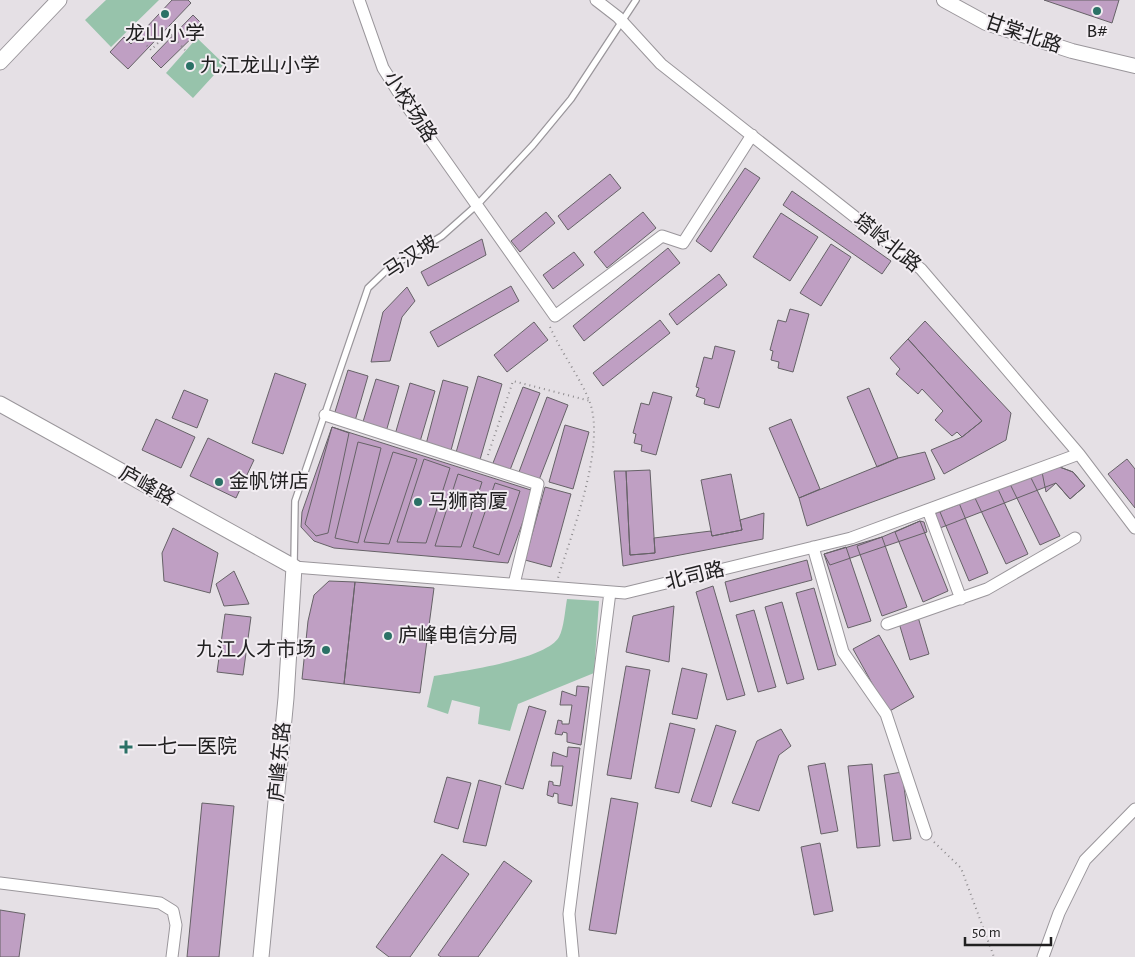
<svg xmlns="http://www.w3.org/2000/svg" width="1135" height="957" font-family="'Alegreya Sans','Noto Sans SC',sans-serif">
	<rect width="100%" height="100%" fill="#e5e0e5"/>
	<path fill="#97c3ab" d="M 106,0 L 159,0 L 111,47 L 85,20 Z
		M 197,38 L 224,64 L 193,98 L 166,73 Z
		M 567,599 L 599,601 L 594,673 L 518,704 L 510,731 L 478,724 L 480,707 L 452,700 L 448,714 L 427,707 L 434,676 C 461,671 546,660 559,637 C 564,628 565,610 567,599 Z"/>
	<path fill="#bf9fc3" stroke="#666267" d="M 172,0 L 188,0 L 191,3 L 128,69 L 110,52 L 124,37 L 131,44 Z
		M 1044,0 L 1119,0 L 1112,23 Z
		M 193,15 L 204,26 L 161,68 L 151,58 Z
		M 745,168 L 760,178 L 711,252 L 696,241 Z
		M 610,174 L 621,188 L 568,230 L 558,216 Z
		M 792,191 L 891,261 L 882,274 L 783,205 Z
		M 546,212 L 555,223 L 520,252 L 511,241 Z
		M 643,212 L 656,228 L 607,268 L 594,252 Z
		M 781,213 L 818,237 L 790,281 L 753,257 Z
		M 482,239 L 486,255 L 428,286 L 421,272 Z
		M 831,244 L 851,257 L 821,306 L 800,293 Z
		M 668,248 L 680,263 L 584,341 L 573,326 Z
		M 574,252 L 584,265 L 553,289 L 543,275 Z
		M 719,274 L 727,285 L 677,325 L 669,314 Z
		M 511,286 L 519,301 L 438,347 L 430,332 Z
		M 407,287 L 415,301 L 402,317 L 390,361 L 371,362 L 383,312 Z
		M 790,309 L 809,314 L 793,372 L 778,368 L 779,362 L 771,360 L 773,351 L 770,350 L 778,320 L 786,322 Z
		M 660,320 L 670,333 L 603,386 L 593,373 Z
		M 925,321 L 1011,413 L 1006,440 L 944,474 L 931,450 L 962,437 L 982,421 L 908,339 Z
		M 534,322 L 548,340 L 507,372 L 494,355 Z
		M 908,339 L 982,421 L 962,437 L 957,432 L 952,436 L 935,420 L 943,411 L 922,389 L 918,394 L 896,374 L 900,369 L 890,358 Z
		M 715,346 L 735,351 L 719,408 L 704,404 L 705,399 L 696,396 L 699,388 L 696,387 L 704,357 L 712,359 Z
		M 348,370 L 368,376 L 355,421 L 334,415 Z
		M 275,373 L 306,384 L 283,454 L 252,443 Z
		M 478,376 L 502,384 L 479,463 L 455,456 Z
		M 376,379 L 399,386 L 386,432 L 362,425 Z
		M 443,380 L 468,387 L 450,454 L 425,448 Z
		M 410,383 L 435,391 L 419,445 L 394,438 Z
		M 523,387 L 540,393 L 510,470 L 493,463 Z
		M 869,388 L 898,458 L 877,467 L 847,397 Z
		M 184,390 L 208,400 L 197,428 L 172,418 Z
		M 653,392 L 672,397 L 656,455 L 641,451 L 642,445 L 634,443 L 636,434 L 633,433 L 641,403 L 649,405 Z
		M 547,397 L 568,405 L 539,480 L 519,472 Z
		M 156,419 L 195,437 L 181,468 L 142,450 Z
		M 791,419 L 820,489 L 799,498 L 769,428 Z
		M 565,425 L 589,432 L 573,489 L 549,482 Z
		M 332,427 L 534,491 L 508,563 L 334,548 L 314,541 L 301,527 L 302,512 Z
		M 332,427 L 349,433 L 328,533 L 316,536 L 305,524 Z
		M 208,438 L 254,460 L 236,498 L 190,476 Z
		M 358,442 L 381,448 L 358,543 L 335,538 Z
		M 393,452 L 417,459 L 389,544 L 364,542 Z
		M 925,452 L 935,479 L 807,526 L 799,498 L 898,458 Z
		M 424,459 L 450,468 L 426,543 L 397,542 Z
		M 1127,459 L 1135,469 L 1135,508 L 1108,474 Z
		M 1057,466 L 1073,472 L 1085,486 L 1070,499 L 1056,483 L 940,528 L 934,514 Z
		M 1057,466 L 1073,472 L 1085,486 L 1070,499 L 1056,483 L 1046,492 L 1042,472 Z
		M 650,470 L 655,553 L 630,555 L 626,471 Z
		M 614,471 L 626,471 L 630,555 L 655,553 L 654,538 L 711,531 L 712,536 L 742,530 L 740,520 L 764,513 L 763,539 L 623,566 Z
		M 458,474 L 482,482 L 461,547 L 435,546 Z
		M 731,474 L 742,530 L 712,536 L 701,480 Z
		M 1030,476 L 1060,536 L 1040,545 L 1010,484 Z
		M 495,483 L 520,491 L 499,555 L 473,547 Z
		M 545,487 L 571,494 L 551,567 L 525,560 Z
		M 997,487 L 1028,554 L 1006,564 L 975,498 Z
		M 959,503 L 988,573 L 969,581 L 940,512 Z
		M 920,521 L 924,522 L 927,532 L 830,565 L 824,554 L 882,537 Z
		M 920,521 L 948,591 L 923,602 L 895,532 Z
		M 173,528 L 218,553 L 210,593 L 164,581 L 162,553 Z
		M 882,537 L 907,607 L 882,616 L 857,546 Z
		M 846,547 L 871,621 L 848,628 L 824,554 Z
		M 807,560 L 812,580 L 730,602 L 725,582 Z
		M 234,571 L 249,604 L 224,606 L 216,584 Z
		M 329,581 L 355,582 L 344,684 L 302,679 L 308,621 L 314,595 Z
		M 355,582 L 434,588 L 420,693 L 344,684 Z
		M 713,586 L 745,695 L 727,700 L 696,592 Z
		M 814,588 L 836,665 L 818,670 L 796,593 Z
		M 782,602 L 804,679 L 787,684 L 765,607 Z
		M 674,606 L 669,662 L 626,652 L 633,616 Z
		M 754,610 L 776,687 L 758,692 L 736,615 Z
		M 225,614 L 251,617 L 243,675 L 217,672 Z
		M 918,617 L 929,654 L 910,660 L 899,623 Z
		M 879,635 L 914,697 L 888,712 L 853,649 Z
		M 626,666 L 650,670 L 631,779 L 607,775 Z
		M 682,668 L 707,674 L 697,719 L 672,714 Z
		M 577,686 L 589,687 L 581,745 L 567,742 L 567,733 L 563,732 L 562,735 L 555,734 L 558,720 L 562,721 L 562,724 L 569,724 L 572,705 L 560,705 L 562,691 L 576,696 Z
		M 529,706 L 546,711 L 523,789 L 505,784 Z
		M 670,723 L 695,729 L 679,793 L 655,788 Z
		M 716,725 L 736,731 L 711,807 L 691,801 Z
		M 781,729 L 791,746 L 779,755 L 759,811 L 732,803 L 757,741 Z
		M 568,747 L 580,748 L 572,806 L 558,803 L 558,794 L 554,793 L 553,797 L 547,795 L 549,781 L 553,782 L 553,785 L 560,786 L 563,766 L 551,766 L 553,752 L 567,757 Z
		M 825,763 L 838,831 L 821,834 L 808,766 Z
		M 872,764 L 880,846 L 857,848 L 848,766 Z
		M 902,772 L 911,839 L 893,841 L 884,775 Z
		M 447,777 L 471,783 L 458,829 L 434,822 Z
		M 479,780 L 501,786 L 486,846 L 463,842 Z
		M 611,798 L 638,803 L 616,934 L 589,930 Z
		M 202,803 L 234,806 L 219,957 L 187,957 Z
		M 820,843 L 833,911 L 814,915 L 801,847 Z
		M 442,854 L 469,874 L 410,957 L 389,957 L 376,947 Z
		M 504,861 L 532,881 L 478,957 L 441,957 L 438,955 Z
		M 0,910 L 25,914 L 19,957 L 0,957 Z"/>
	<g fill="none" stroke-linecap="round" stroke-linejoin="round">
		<defs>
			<path id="service" d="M 294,565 L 295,501 L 368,288 L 389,268 L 442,236 L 478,204 L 533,145 L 571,99 L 636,0"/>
			<path id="minor" d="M 359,0 L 383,68 L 409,109 L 555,316 L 662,236 L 683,243 L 752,135
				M 596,0 L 618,17 L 661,64 L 921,269 L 1079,454 L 1135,528
				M 325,415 L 538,484 L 514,584
				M 928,510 L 961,599
				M 813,547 L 843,652 L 886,714 L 926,834
				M 294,567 L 625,593 L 851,538 L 1079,454
				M 887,624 L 987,589 L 1075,538
				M 0,883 L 160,903 L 173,911 L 176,925 L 172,957
				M 573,957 L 569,914 L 610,592
				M 1043,957 L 1059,913 L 1085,860 L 1135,809"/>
			<path id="tertiary" d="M 944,0 L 986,23 L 1072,51 L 1135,66"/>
			<path id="secondary" d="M 0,62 L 59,0
				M 0,404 L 294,567 L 286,698 L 261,957"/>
		</defs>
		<use href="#service" stroke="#9a969b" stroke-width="8"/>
		<use href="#minor" stroke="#9a969b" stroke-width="13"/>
		<use href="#tertiary" stroke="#9a969b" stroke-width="16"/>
		<use href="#secondary" stroke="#9a969b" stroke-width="17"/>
		<path stroke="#8e8b8e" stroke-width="2" stroke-dasharray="1 4" stroke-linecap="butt" d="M 133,31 L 151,50 L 169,32 L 185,50
			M 550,327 C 561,352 579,376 589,400 C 607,445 572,532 558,578
			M 488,455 L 513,381 L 590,401
			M 934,842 L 961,868 L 994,957"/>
		<use href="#service" stroke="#fff" stroke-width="5.5"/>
		<use href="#minor" stroke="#fff" stroke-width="11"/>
		<use href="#tertiary" stroke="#fff" stroke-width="14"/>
		<use href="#secondary" stroke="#fff" stroke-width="15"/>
	</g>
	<g fill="#2b7166" stroke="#f2edf2" stroke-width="2">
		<circle cx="1097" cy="11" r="5"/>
		<circle cx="165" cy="14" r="5"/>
		<circle cx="190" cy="66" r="5"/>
		<circle cx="219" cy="482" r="5"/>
		<circle cx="418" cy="502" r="5"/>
		<circle cx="388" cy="636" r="5"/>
		<circle cx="326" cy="650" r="5"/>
		<path d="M123.5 739.5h5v5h5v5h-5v5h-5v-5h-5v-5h5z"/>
	</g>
	<g text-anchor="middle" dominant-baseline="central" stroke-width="4" stroke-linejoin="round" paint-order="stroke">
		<g font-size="20" fill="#212021" stroke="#f2edf2" text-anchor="start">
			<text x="1097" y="31" text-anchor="middle">B#</text>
			<text x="165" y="34" text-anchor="middle">龙山小学</text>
			<text x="200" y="66">九江龙山小学</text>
			<text x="229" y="482">金帆饼店</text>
			<text x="428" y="502">马狮商厦</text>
			<text x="398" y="636">庐峰电信分局</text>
			<text x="316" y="650" text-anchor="end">九江人才市场</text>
			<text x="137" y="747">一七一医院</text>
		</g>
		<g font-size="20" fill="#212021" stroke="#f2edf2">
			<text transform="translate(1023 34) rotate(19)">甘棠北路</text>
			<text transform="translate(410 107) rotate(57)">小校场路</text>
			<text transform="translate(887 243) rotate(39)">塔岭北路</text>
			<text transform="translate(411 257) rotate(-34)">马汉坡</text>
			<text transform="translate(147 486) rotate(29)">庐峰路</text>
			<text transform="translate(695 576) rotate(-14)">北司路</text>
			<text transform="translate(280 762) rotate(-85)">庐峰东路</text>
		</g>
	</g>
	<path d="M965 937v8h86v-8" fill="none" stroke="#212021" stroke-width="2.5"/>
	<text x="972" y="937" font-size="15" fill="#212021" stroke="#f2edf2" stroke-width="4" paint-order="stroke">50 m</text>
</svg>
